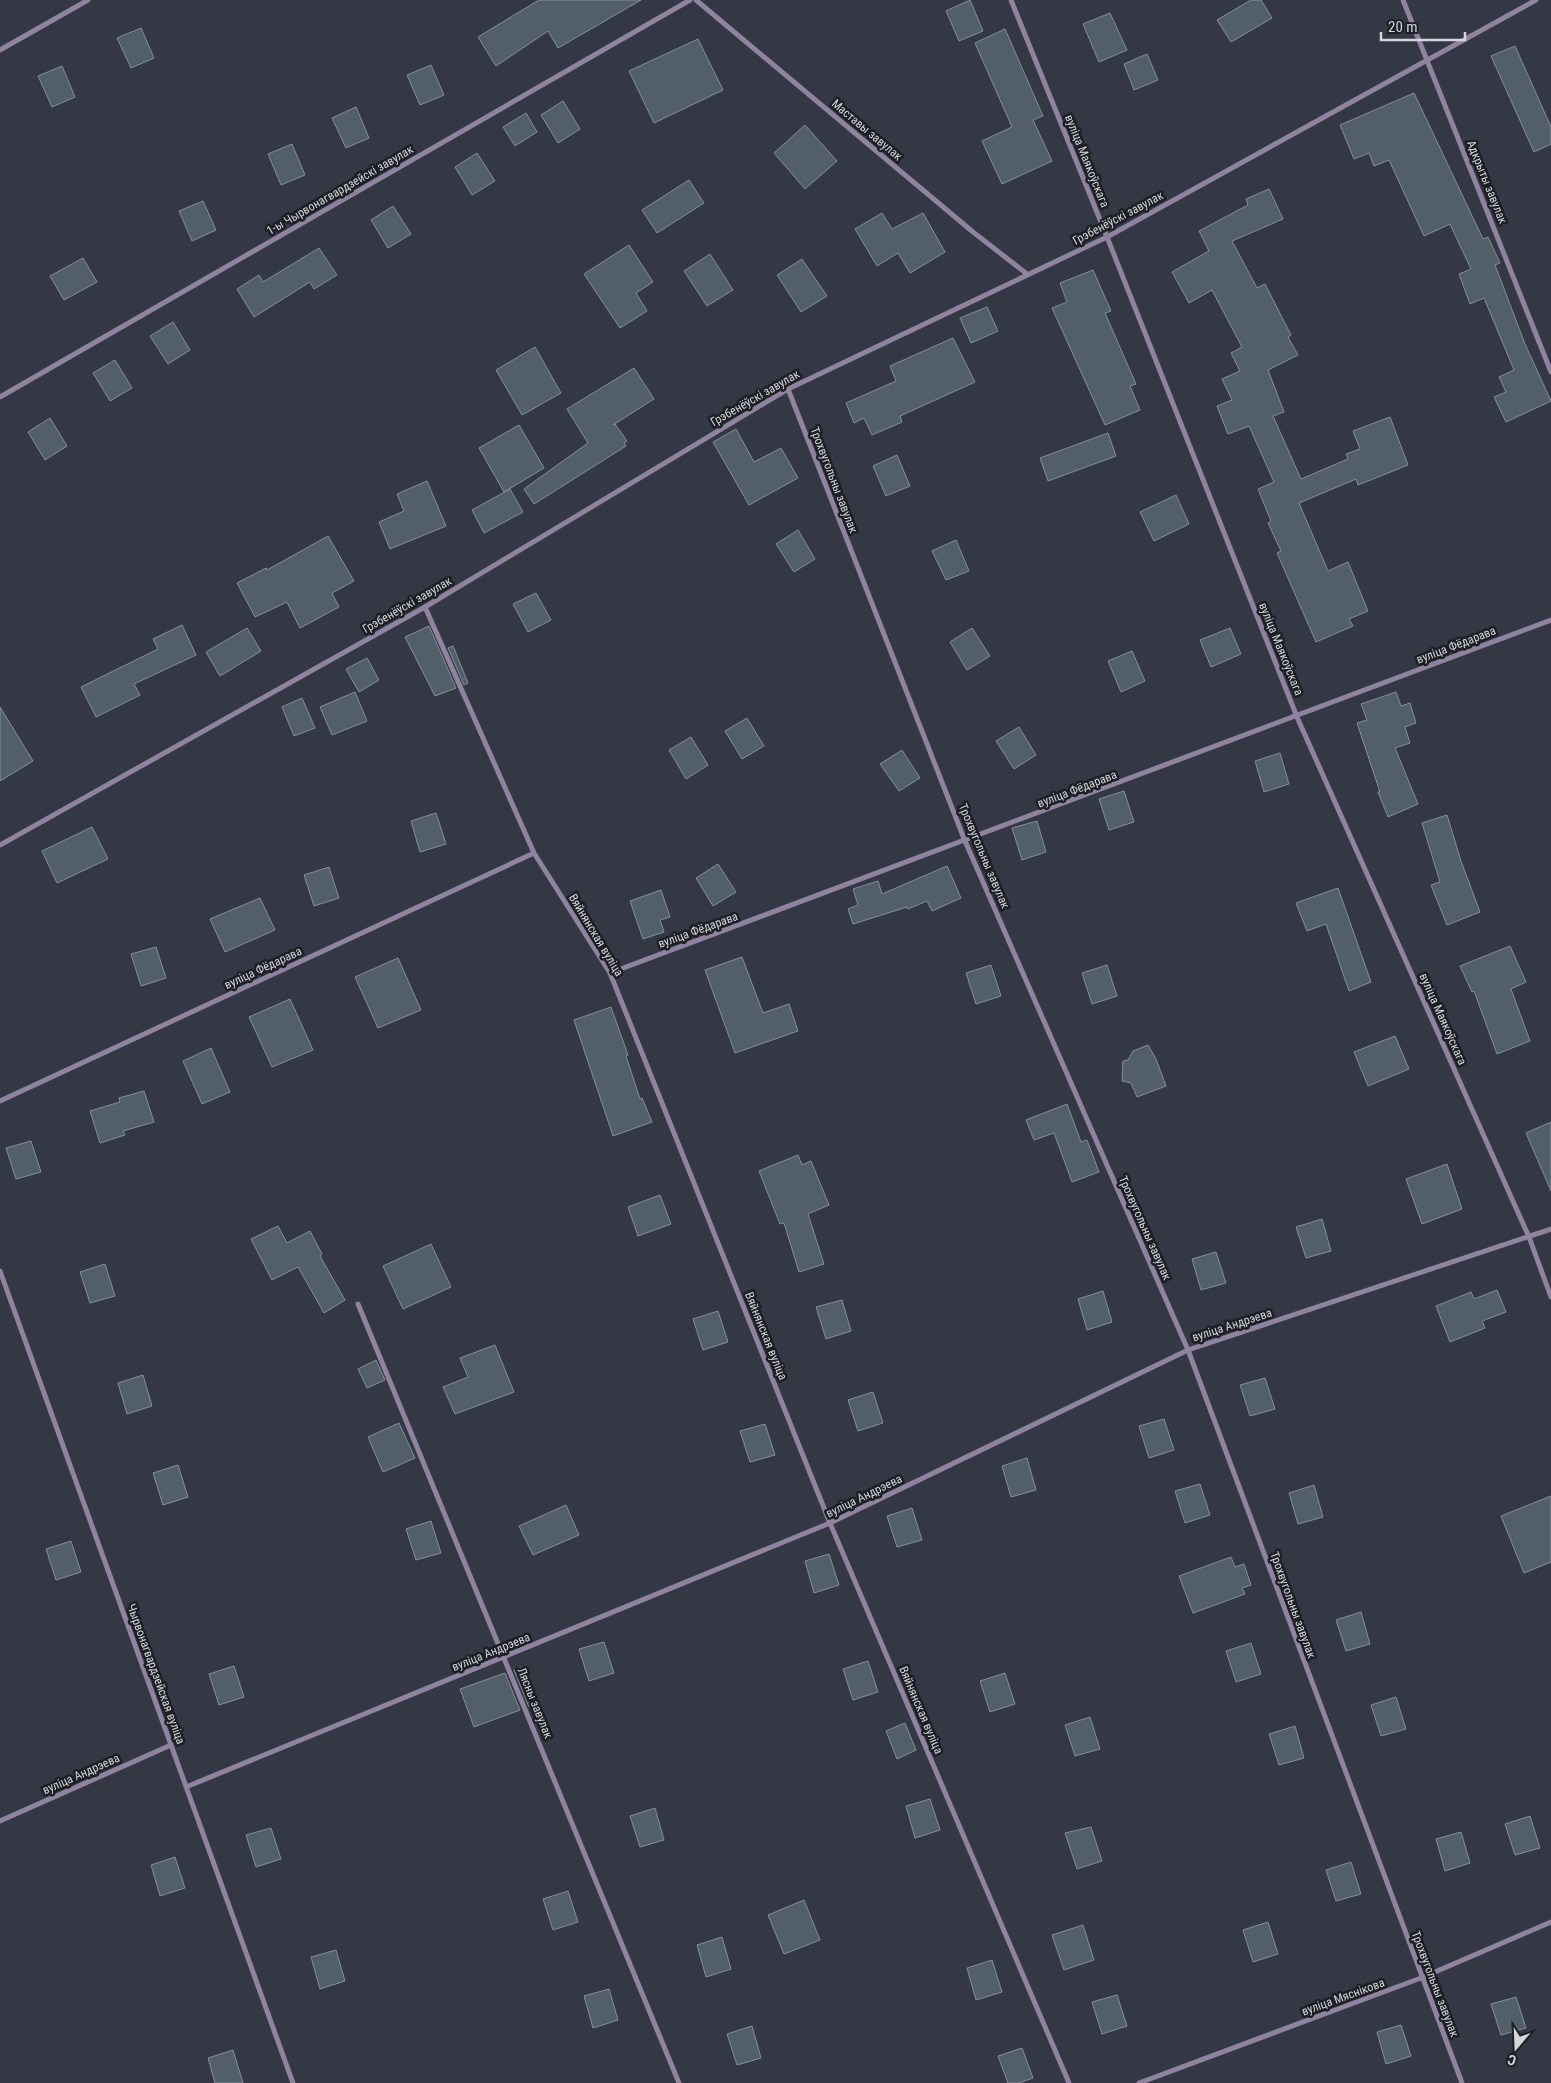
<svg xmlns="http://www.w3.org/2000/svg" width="1551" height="2083" font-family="'Roboto Condensed',sans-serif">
	<rect width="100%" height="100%" fill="#343744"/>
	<path fill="#525e68" stroke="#83909c" d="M 539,0 L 641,0 L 558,48 L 548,31 L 496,66 L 478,37 Z
		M 970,0 L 983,31 L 959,41 L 946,11 Z
		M 1251,0 L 1261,0 L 1272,18 L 1231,42 L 1217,20 Z
		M 1110,13 L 1127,50 L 1099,62 L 1083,24 Z
		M 141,28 L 154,58 L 131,68 L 117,38 Z
		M 1005,29 L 1043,116 L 1033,120 L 1052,161 L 1002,184 L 982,141 L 1012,127 L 975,43 Z
		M 698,39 L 723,90 L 654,123 L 629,71 Z
		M 1515,46 L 1551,127 L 1551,144 L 1534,152 L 1491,56 Z
		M 1147,54 L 1158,80 L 1134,90 L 1124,64 Z
		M 431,65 L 444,95 L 420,105 L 407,75 Z
		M 62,66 L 75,97 L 52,107 L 38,76 Z
		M 1414,93 L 1483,239 L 1488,237 L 1500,263 L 1495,265 L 1525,344 L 1551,401 L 1506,422 L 1494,397 L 1506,392 L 1499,377 L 1514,370 L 1484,298 L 1470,304 L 1459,274 L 1471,269 L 1450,224 L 1424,236 L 1389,160 L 1374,166 L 1369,153 L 1354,159 L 1340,125 Z
		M 563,101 L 580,129 L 558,143 L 541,115 Z
		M 356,107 L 369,138 L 346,148 L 332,118 Z
		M 526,113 L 537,132 L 515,146 L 503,127 Z
		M 805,125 L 837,161 L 805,189 L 774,153 Z
		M 292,144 L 305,175 L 281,185 L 268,154 Z
		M 477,153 L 495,181 L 472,195 L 455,167 Z
		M 689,180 L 704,203 L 657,233 L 642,210 Z
		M 1269,189 L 1283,219 L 1232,241 L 1257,288 L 1265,284 L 1291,335 L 1288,337 L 1298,355 L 1268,370 L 1284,412 L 1273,416 L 1301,479 L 1348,459 L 1346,454 L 1360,449 L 1353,431 L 1390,417 L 1408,465 L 1358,485 L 1356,479 L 1299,503 L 1328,571 L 1348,562 L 1368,611 L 1349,619 L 1353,626 L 1316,642 L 1277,553 L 1281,551 L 1268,523 L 1271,521 L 1258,489 L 1274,482 L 1249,426 L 1228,434 L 1217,406 L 1232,400 L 1222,379 L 1240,371 L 1231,353 L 1242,347 L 1212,290 L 1189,303 L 1172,272 L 1209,251 L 1199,231 L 1248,205 L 1246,199 Z
		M 203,201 L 216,230 L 192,241 L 179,211 Z
		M 393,206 L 411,234 L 388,248 L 371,220 Z
		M 882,213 L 892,229 L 923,213 L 945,252 L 910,273 L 898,253 L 877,266 L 855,229 Z
		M 629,245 L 653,282 L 636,293 L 647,311 L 620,328 L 584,274 Z
		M 319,248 L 337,275 L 314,289 L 310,282 L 254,317 L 237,289 L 259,275 L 263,282 Z
		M 710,254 L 733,290 L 707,306 L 684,271 Z
		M 83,258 L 97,282 L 64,300 L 50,276 Z
		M 802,259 L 827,296 L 801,312 L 777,275 Z
		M 1093,270 L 1111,311 L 1105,313 L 1136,384 L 1130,386 L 1140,410 L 1105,425 L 1052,308 L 1067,302 L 1060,283 Z
		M 987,307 L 998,331 L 971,343 L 960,318 Z
		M 173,322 L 190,350 L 168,364 L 150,336 Z
		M 953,338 L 975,382 L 900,416 L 902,422 L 872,435 L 864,418 L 854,423 L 846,403 L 896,381 L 890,366 Z
		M 535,347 L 561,393 L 522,415 L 496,370 Z
		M 115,360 L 132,388 L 110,401 L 93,373 Z
		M 634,368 L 654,399 L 613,425 L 615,424 L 627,441 L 624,443 L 626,446 L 534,504 L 524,489 L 588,443 L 567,409 Z
		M 50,418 L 67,446 L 45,460 L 28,432 Z
		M 519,425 L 544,468 L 504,492 L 479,448 Z
		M 736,429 L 754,462 L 781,448 L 798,478 L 749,505 L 713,442 Z
		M 1108,433 L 1116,456 L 1048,481 L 1040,458 Z
		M 897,455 L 910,486 L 886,496 L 873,466 Z
		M 427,481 L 446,526 L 390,549 L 379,522 L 404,511 L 397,494 Z
		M 510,489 L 523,512 L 484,533 L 472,510 Z
		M 1176,495 L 1189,524 L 1154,541 L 1140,512 Z
		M 798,530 L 815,559 L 794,572 L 776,544 Z
		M 328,536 L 354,581 L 332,593 L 339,607 L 300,628 L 287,602 L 255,617 L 237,583 L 266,568 L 267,570 Z
		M 956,540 L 969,571 L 946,580 L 932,551 Z
		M 536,593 L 551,620 L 528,632 L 513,604 Z
		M 182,625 L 196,655 L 134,684 L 140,695 L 96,717 L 81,687 L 158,649 L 153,639 Z
		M 429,626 L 456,688 L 435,696 L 405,637 Z
		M 247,628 L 261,651 L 220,676 L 206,652 Z
		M 972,628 L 990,656 L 967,670 L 950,642 Z
		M 1230,628 L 1241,654 L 1211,667 L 1200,640 Z
		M 453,646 L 468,683 L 464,685 L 448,648 Z
		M 1132,651 L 1145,681 L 1121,692 L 1108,661 Z
		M 367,658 L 379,680 L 359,692 L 346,669 Z
		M 355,692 L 367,721 L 332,735 L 320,707 Z
		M 1396,692 L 1401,706 L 1410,703 L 1416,723 L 1405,727 L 1410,743 L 1395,748 L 1418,804 L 1388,817 L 1378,792 L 1380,792 L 1357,723 L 1367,720 L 1361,704 Z
		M 302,698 L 315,728 L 294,736 L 282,707 Z
		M 0,707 L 33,761 L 0,781 Z
		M 747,718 L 764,746 L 742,759 L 725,731 Z
		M 1019,727 L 1036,755 L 1014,769 L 996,741 Z
		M 691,737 L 708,765 L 686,779 L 669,750 Z
		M 902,750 L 920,778 L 899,791 L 880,764 Z
		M 1280,753 L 1289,784 L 1264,792 L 1255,761 Z
		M 1124,791 L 1134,822 L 1109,830 L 1099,799 Z
		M 436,813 L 446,844 L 420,852 L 411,821 Z
		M 1447,815 L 1461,861 L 1480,912 L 1447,925 L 1431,885 L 1440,882 L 1422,823 Z
		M 1037,821 L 1046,852 L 1022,860 L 1012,828 Z
		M 92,827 L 108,859 L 57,883 L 42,851 Z
		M 718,864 L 736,892 L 713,906 L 696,878 Z
		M 947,866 L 961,898 L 932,911 L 927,901 L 908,909 L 907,907 L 853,924 L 848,909 L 858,905 L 853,889 L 878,881 L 882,894 Z
		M 329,867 L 339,898 L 314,906 L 304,875 Z
		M 1338,888 L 1371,982 L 1349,991 L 1326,924 L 1307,931 L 1296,903 Z
		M 661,890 L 670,917 L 660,920 L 664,932 L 643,939 L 630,901 Z
		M 260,898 L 275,930 L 225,952 L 210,919 Z
		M 1510,946 L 1526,982 L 1511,989 L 1530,1041 L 1497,1054 L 1474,991 L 1472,992 L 1460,966 Z
		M 156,947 L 166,978 L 141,986 L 131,954 Z
		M 742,957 L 763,1013 L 789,1004 L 798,1031 L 735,1053 L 705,970 Z
		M 398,958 L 421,1010 L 378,1028 L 355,977 Z
		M 991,965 L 1001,996 L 976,1004 L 966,973 Z
		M 1107,965 L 1117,996 L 1092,1004 L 1082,973 Z
		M 290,999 L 313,1050 L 272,1067 L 249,1017 Z
		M 611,1007 L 628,1055 L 626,1056 L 640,1099 L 642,1098 L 652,1122 L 613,1136 L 574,1020 Z
		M 1395,1036 L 1409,1069 L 1368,1086 L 1354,1052 Z
		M 1148,1045 L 1156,1059 L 1166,1086 L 1137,1097 L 1131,1083 L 1122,1081 L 1123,1061 L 1128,1060 L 1133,1051 Z
		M 211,1048 L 230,1092 L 202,1104 L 183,1061 Z
		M 144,1091 L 154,1122 L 123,1131 L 125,1135 L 100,1143 L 90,1111 L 120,1102 L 119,1098 Z
		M 1067,1104 L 1081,1142 L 1087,1140 L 1099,1172 L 1072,1182 L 1054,1133 L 1034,1140 L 1026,1120 Z
		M 1551,1122 L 1551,1191 L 1526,1133 Z
		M 31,1141 L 41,1172 L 16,1179 L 6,1148 Z
		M 798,1155 L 802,1165 L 811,1161 L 829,1205 L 808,1214 L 824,1264 L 799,1272 L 784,1223 L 780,1224 L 759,1171 Z
		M 1447,1164 L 1462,1209 L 1422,1224 L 1406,1179 Z
		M 660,1195 L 671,1224 L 638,1236 L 628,1207 Z
		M 1322,1219 L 1331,1251 L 1306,1258 L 1296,1227 Z
		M 278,1226 L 287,1243 L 310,1231 L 322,1254 L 320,1256 L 345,1300 L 324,1313 L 298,1267 L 272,1280 L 251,1239 Z
		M 431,1244 L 451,1287 L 403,1309 L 383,1266 Z
		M 1216,1252 L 1226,1283 L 1201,1290 L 1192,1259 Z
		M 105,1264 L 115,1296 L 90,1303 L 80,1272 Z
		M 1497,1290 L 1506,1312 L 1482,1321 L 1485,1328 L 1450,1342 L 1436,1306 L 1471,1292 L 1474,1299 Z
		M 1103,1291 L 1112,1322 L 1087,1330 L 1078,1299 Z
		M 842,1300 L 851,1331 L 826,1339 L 816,1307 Z
		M 718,1311 L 728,1342 L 703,1350 L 693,1319 Z
		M 495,1345 L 514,1392 L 455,1414 L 443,1387 L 468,1377 L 460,1358 Z
		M 376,1360 L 385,1380 L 367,1388 L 358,1369 Z
		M 143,1375 L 152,1406 L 127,1414 L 118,1383 Z
		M 1265,1378 L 1275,1409 L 1250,1416 L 1240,1385 Z
		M 873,1392 L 883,1423 L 858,1431 L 848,1400 Z
		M 1164,1419 L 1174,1450 L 1149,1458 L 1139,1426 Z
		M 399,1423 L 415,1458 L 383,1472 L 368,1437 Z
		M 765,1424 L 775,1455 L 750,1462 L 740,1431 Z
		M 1027,1458 L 1036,1490 L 1011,1497 L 1002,1466 Z
		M 178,1465 L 188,1497 L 163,1505 L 153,1473 Z
		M 1200,1484 L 1210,1515 L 1185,1523 L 1175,1491 Z
		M 1314,1485 L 1323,1517 L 1298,1524 L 1289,1493 Z
		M 1551,1496 L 1551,1562 L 1524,1573 L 1501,1516 Z
		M 566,1505 L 579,1535 L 533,1555 L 519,1526 Z
		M 912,1508 L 922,1540 L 897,1547 L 887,1516 Z
		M 431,1521 L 441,1553 L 416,1560 L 406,1529 Z
		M 71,1541 L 81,1572 L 56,1580 L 46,1549 Z
		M 829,1554 L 839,1585 L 814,1593 L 805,1561 Z
		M 1231,1557 L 1235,1567 L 1244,1564 L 1251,1585 L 1242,1588 L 1245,1594 L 1193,1613 L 1179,1576 Z
		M 1361,1612 L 1370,1644 L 1346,1651 L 1336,1620 Z
		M 604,1642 L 614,1673 L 589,1681 L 579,1649 Z
		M 1251,1643 L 1261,1674 L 1236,1682 L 1226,1651 Z
		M 868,1661 L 878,1692 L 853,1700 L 843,1669 Z
		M 234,1666 L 244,1697 L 219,1705 L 209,1674 Z
		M 521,1667 L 535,1704 L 529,1707 L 514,1670 Z
		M 505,1673 L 520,1710 L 474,1727 L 460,1689 Z
		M 1005,1673 L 1015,1704 L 990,1712 L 980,1681 Z
		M 1396,1697 L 1406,1729 L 1381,1736 L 1371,1705 Z
		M 1090,1717 L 1100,1749 L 1075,1756 L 1065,1725 Z
		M 905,1723 L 916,1750 L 897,1759 L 886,1731 Z
		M 1295,1726 L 1304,1758 L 1279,1765 L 1269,1734 Z
		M 930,1799 L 940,1830 L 915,1838 L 906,1806 Z
		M 655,1808 L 664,1840 L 640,1847 L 630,1816 Z
		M 1530,1816 L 1540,1848 L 1515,1855 L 1505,1824 Z
		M 1091,1827 L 1102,1861 L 1077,1869 L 1065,1833 Z
		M 271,1828 L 281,1859 L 256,1867 L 246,1835 Z
		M 1461,1832 L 1470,1863 L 1445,1871 L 1436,1839 Z
		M 175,1857 L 185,1888 L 160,1896 L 151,1865 Z
		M 1351,1862 L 1361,1894 L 1336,1901 L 1326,1870 Z
		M 568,1891 L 578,1922 L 553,1930 L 543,1899 Z
		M 804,1900 L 820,1940 L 784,1954 L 768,1915 Z
		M 1268,1922 L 1278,1954 L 1253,1962 L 1243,1930 Z
		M 1083,1925 L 1094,1960 L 1064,1970 L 1052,1935 Z
		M 722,1937 L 731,1969 L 706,1977 L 697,1945 Z
		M 336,1950 L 345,1981 L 320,1989 L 311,1957 Z
		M 992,1960 L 1002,1992 L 976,2000 L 967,1968 Z
		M 609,1989 L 618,2020 L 593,2028 L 584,1996 Z
		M 1117,1995 L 1127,2026 L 1102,2034 L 1092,2002 Z
		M 1516,1997 L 1526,2028 L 1501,2035 L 1491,2004 Z
		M 1401,2025 L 1411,2056 L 1386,2064 L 1377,2032 Z
		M 752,2026 L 761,2058 L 737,2065 L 727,2034 Z
		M 1022,2048 L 1033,2078 L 1019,2083 L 1008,2083 L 998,2056 Z
		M 233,2050 L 243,2083 L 215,2083 L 208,2058 Z"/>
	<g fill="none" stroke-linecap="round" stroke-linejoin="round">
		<path stroke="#8f83a0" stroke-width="5" d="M 696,0 L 973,232 L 1027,274
			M 1011,0 L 1107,237 L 1297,717 L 1529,1237 L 1551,1297
			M 1403,0 L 1551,372
			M 0,50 L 88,0
			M 788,389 L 965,841 L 1188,1350 L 1462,2083
			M 0,397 L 690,0
			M 425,607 L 534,853 L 610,973 L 830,1523 L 1069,2083
			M 0,845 L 425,607 L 788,389 L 1107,237 L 1536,0
			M 610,973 L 1551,620
			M 0,1101 L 534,853
			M 0,1271 L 293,2083
			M 358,1304 L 679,2083
			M 186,1787 L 830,1523 L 1188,1350 L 1551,1229
			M 0,1821 L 171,1745
			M 1139,2083 L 1421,1978 L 1551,1922"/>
	</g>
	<g text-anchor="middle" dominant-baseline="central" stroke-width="5" stroke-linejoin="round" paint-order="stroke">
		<g font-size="12" fill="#d4d6de" stroke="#1d1f25">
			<text transform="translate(867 130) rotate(40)">Маставы завулак</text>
			<text transform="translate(1087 161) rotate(68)">вуліца Маякоўскага</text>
			<text transform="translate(1487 182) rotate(68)">Адкрыты завулак</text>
			<text transform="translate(340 190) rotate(-30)">1-ы Чырвонагвардзейскі завулак</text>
			<text transform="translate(1118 218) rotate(-28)">Грэбенёўскі завулак</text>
			<text transform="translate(755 398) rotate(-30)">Грэбенёўскі завулак</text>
			<text transform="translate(834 480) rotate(69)">Трохвугольны завулак</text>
			<text transform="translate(407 605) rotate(-30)">Грэбенёўскі завулак</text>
			<text transform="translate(1456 645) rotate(-21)">вуліца Фёдарава</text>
			<text transform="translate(1281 649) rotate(68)">вуліца Маякоўскага</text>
			<text transform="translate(1077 789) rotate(-21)">вуліца Фёдарава</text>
			<text transform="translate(984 856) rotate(67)">Трохвугольны завулак</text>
			<text transform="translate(698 930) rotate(-20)">вуліца Фёдарава</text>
			<text transform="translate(596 935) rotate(59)">Вяйнянская вуліца</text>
			<text transform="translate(263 968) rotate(-25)">вуліца Фёдарава</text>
			<text transform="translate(1443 1019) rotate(66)">вуліца Маякоўскага</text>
			<text transform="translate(1145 1228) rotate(66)">Трохвугольны завулак</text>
			<text transform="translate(1232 1325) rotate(-18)">вуліца Андрэева</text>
			<text transform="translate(766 1336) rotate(68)">Вяйнянская вуліца</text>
			<text transform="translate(864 1496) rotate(-26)">вуліца Андрэева</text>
			<text transform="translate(1293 1605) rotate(70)">Трохвугольны завулак</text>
			<text transform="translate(491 1652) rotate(-22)">вуліца Андрэева</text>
			<text transform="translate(156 1674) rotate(70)">Чырвонагвардзейская вуліца</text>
			<text transform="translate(535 1703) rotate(68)">Лясны завулак</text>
			<text transform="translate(921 1710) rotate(67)">Вяйнянская вуліца</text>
			<text transform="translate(81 1774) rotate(-24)">вуліца Андрэева</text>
			<text transform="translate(1435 1984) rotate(69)">Трохвугольны завулак</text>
			<text transform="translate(1343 1997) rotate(-20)">вуліца Мяснікова</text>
		</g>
	</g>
	<g transform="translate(1516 2048) rotate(199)" stroke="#1d1f25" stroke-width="4" paint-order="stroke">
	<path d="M0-4L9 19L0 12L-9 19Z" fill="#d4d6de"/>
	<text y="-8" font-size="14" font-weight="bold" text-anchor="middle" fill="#d4d6de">С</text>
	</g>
	<path d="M1381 32v8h84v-8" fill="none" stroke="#d4d6de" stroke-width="2.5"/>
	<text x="1388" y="32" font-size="15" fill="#d4d6de" stroke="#1d1f25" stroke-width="4" paint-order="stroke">20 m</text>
</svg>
